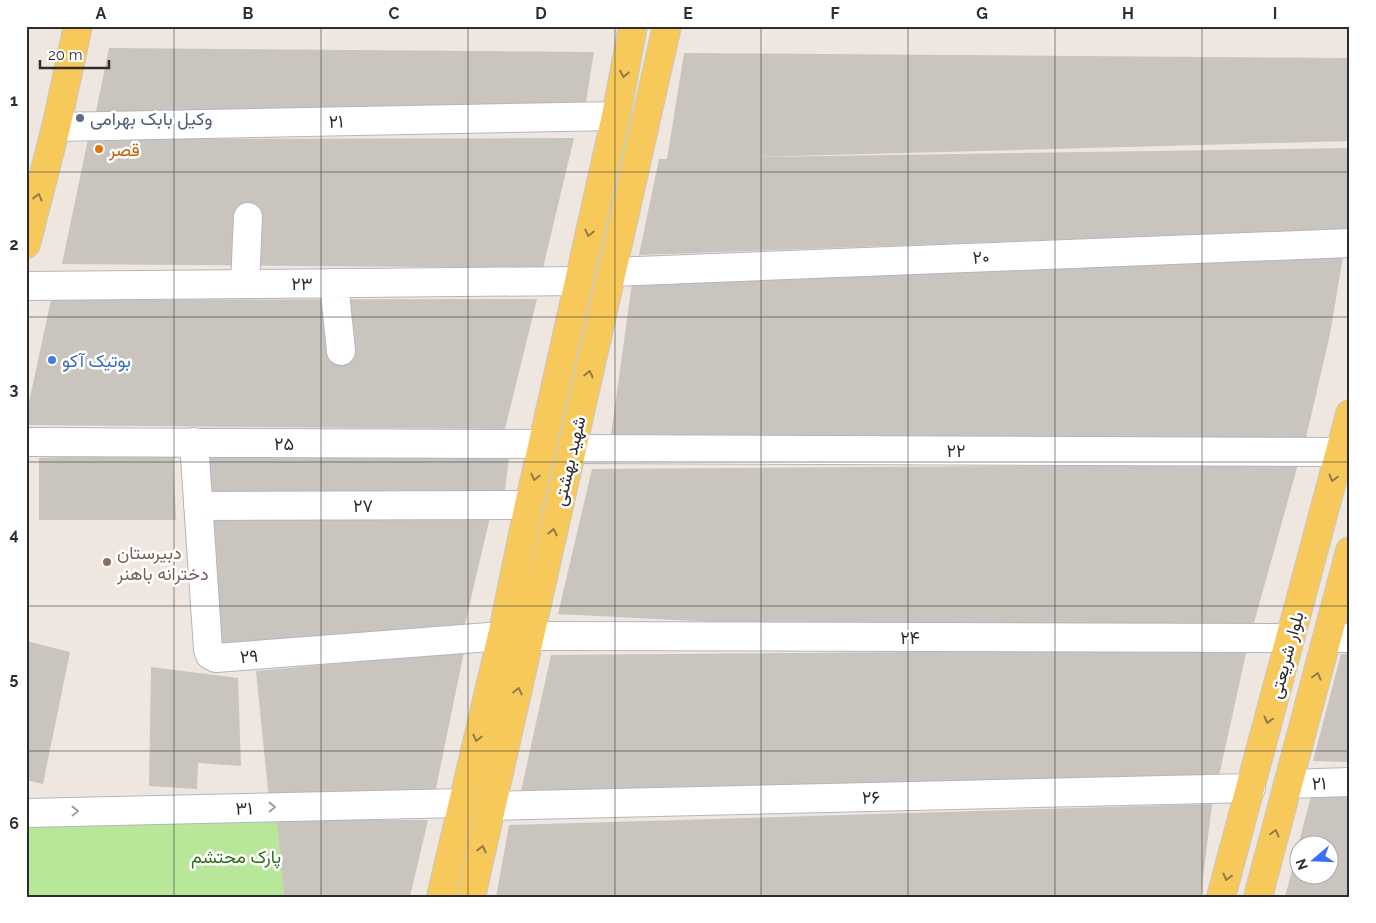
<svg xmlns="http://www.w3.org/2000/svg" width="1376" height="923" font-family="Raleway,Vazirmatn,sans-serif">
	<rect width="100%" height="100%" fill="#efe7df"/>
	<path fill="#b9e799" d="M 277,814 L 284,897 L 26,897 L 26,819 Z"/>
	<path fill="#cac4be" d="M 109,48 L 594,52 L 585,108 L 95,116 Z
		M 684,53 L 1350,58 L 1350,141 L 757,157 L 1350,148 L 1350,229 L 639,255 L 659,159 L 667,159 Z
		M 574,138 L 543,268 L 62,264 L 88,139 Z
		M 1343,257 L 1330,334 L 1306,438 L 609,449 L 632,283 Z
		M 537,299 L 505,429 L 26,425 L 26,416 L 51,300 Z
		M 173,453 L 176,520 L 39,520 L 39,458 Z
		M 206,455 L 509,458 L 504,497 L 213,496 Z
		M 1298,464 L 1254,623 L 773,625 L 558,614 L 592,469 Z
		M 210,517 L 490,517 L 464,628 L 218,644 Z
		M 26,641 L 70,652 L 43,784 L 26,780 Z
		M 1247,649 L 1219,776 L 521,791 L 551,655 Z
		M 464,652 L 435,793 L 269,800 L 256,671 Z
		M 1341,654 L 1350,654 L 1350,762 L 1313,761 Z
		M 151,667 L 238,678 L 241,766 L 198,763 L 197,789 L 149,786 Z
		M 1311,796 L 1350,796 L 1350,897 L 1285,897 L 1298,847 L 1298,876 L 1328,876 L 1328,846 L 1298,846 Z
		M 1212,804 L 1201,895 L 1177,897 L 496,897 L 509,825 Z
		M 277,820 L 428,820 L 410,897 L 284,897 Z"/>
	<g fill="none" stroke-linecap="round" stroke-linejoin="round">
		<defs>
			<path id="minor" d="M 56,127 L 616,116
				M 612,272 L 1350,243
				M 334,283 L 341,351
				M 245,284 L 248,217
				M 26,286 L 578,281
				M 26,442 L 542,444
				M 194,442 L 208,649 L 210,655 L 216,658 L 502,636
				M 572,449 L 1340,452
				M 198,506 L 529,505
				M 530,636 L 1290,638
				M 1327,638 L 1350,638
				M 1288,784 L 1350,782
				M 492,806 L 1251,788
				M 26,813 L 462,803"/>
			<path id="major" d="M 26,244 L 56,127 L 78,26
				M 441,897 L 502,636 L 529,505 L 616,116 L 633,26
				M 471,897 L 667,26
				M 1221,897 L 1350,414
				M 1258,897 L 1350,551"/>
		</defs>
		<use href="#minor" stroke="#b3b6c1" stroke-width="30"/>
		<use href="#major" stroke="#c8c8c8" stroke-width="30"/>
		<use href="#minor" stroke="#fff" stroke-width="28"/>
		<use href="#major" stroke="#f7c95b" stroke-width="28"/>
	</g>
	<defs><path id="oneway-chevron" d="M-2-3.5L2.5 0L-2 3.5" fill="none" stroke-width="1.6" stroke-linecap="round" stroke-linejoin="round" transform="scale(1.25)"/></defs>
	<g stroke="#927b44">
		<use href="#oneway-chevron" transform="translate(624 74) rotate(101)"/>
		<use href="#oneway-chevron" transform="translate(38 197) rotate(-76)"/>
		<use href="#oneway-chevron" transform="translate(589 233) rotate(103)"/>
		<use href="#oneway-chevron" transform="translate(589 374) rotate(-77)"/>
		<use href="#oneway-chevron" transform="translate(535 477) rotate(103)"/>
		<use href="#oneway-chevron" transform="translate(1333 478) rotate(105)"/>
		<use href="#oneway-chevron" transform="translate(553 532) rotate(-77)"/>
		<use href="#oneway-chevron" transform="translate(1317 676) rotate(-75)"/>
		<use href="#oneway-chevron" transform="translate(518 691) rotate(-77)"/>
		<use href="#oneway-chevron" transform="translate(1268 720) rotate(105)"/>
		<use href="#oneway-chevron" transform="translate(477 738) rotate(103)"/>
		<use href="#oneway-chevron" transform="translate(1275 833) rotate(-75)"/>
		<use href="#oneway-chevron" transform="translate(482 849) rotate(-77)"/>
		<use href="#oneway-chevron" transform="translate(1227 877) rotate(105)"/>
	</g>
	<g stroke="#a0a0a0">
		<use href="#oneway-chevron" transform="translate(272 807) rotate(-1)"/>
		<use href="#oneway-chevron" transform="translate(75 811) rotate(-1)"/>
	</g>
	<path fill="none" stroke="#2d2d2d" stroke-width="1" stroke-opacity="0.55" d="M 174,26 L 174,897M 321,26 L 321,897M 468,26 L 468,897M 615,26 L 615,897M 761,26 L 761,897M 908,26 L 908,897M 1055,26 L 1055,897M 1202,26 L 1202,897M 26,172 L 1350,172M 26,317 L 1350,317M 26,462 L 1350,462M 26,606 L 1350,606M 26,751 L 1350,751"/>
	<circle fill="#5c6f8a" stroke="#fff" stroke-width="2" cx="80" cy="118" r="5"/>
	<circle fill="#e8710a" stroke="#fff" stroke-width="2" cx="99" cy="149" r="5"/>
	<circle fill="#3f7fe0" stroke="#fff" stroke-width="2" cx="52" cy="360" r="5"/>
	<circle fill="#8d6e63" stroke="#fff" stroke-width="2" cx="107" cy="562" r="5"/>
	<g text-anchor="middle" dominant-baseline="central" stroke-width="5" stroke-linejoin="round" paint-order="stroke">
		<g font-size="18" fill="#4e5e75" stroke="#fff" text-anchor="start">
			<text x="90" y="118">وکیل بابک بهرامی</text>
		</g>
		<g font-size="18" fill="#2d2d2d" stroke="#fff">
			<text transform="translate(336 121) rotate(-1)">۲۱</text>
			<text transform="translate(981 257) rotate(-2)">۲۰</text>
			<text x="302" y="283">۲۳</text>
			<text x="284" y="443">۲۵</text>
			<text x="956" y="450">۲۲</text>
			<text transform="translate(569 461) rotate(-77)">شهید بهشتی</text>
			<text x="363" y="505">۲۷</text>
			<text x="910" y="637">۲۴</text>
			<text transform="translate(1286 655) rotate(-75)">بلوار شریعتی</text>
			<text transform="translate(249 656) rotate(-5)">۲۹</text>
			<text transform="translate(1319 783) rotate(-2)">۲۱</text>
			<text transform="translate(871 797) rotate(-1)">۲۶</text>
			<text transform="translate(244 808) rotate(-1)">۳۱</text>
		</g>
		<g font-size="18" fill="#c56008" stroke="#fff" text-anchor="start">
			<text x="109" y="149">قصر</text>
		</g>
		<g font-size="18" fill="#366cbe" stroke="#fff" text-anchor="start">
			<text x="62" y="360">بوتیک آکو</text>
		</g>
		<g font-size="18" fill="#785e54" stroke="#fff" text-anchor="start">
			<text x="117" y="552">دبیرستان<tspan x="117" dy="21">دخترانه باهنر</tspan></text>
		</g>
		<g font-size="18" fill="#2f6f17" stroke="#fff">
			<text x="236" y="856">پارک محتشم</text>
		</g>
	</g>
	<rect width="1376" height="923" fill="none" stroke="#ffffff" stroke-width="55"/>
	<g transform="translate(1314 860) rotate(251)"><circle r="24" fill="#ffffff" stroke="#ababab"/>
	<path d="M0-4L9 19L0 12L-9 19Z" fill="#3b6dff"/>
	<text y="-8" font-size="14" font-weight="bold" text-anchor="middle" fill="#2d2d2d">N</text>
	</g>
	<path d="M40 60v8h69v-8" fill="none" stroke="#2d2d2d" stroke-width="2.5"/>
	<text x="48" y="60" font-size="15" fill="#2d2d2d" stroke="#ffffff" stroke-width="4" paint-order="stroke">20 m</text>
	<rect x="28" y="28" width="1320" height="868" fill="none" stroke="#2d2d2d" stroke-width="2"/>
	<g font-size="16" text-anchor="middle" font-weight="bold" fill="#2d2d2d">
		<text x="101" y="19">A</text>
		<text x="248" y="19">B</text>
		<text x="394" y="19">C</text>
		<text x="541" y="19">D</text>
		<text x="688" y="19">E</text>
		<text x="835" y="19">F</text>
		<text x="982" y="19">G</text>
		<text x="1128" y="19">H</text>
		<text x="1275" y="19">I</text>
		<text x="14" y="106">1</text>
		<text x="14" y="250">2</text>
		<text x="14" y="395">3</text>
		<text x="14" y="540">4</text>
		<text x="14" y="684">5</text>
		<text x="14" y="829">6</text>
	</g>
</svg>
